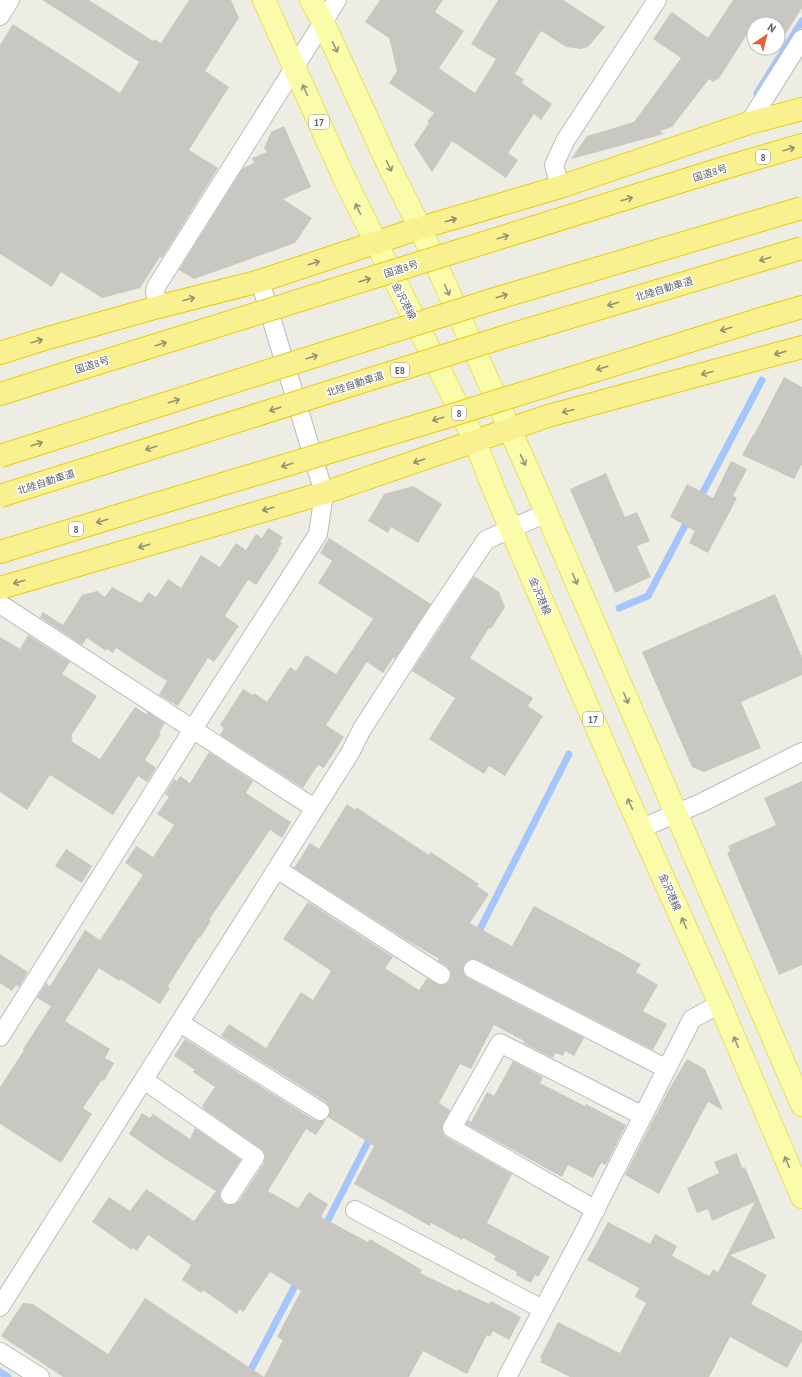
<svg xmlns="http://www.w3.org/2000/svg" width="802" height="1377" font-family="'PT Sans','Noto Sans JP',sans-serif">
	<rect width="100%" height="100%" fill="#eeede3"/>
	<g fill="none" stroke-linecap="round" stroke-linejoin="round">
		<path stroke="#a5c6fc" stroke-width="7" d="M 757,93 L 802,21
			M 699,500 L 762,380
			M 619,608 L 648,596 L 689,518
			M 476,937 L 569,754
			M 324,1228 L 372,1134
			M 0,1372 L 8,1377
			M 247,1377 L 298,1280"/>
	</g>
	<path fill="#c8c7c1" d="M 42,0 L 89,0 L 153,41 L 154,39 L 161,43 L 189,0 L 231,0 L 239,18 L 205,71 L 229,87 L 189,150 L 218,168 L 162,258 L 160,257 L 140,288 L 102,298 L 61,272 L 52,287 L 0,254 L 0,45 L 13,24 L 120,93 L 139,62 Z
		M 380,0 L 443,0 L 435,12 L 464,31 L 439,68 L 475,93 L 496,59 L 471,44 L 498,0 L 563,0 L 605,27 L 588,47 L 581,49 L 566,47 L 541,31 L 515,74 L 524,79 L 522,83 L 552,104 L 541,120 L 534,114 L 508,153 L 518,160 L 506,178 L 452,141 L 432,172 L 414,145 L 429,123 L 427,122 L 434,113 L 389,83 L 397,71 L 389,38 L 365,22 Z
		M 733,0 L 802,0 L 802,8 L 778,46 L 778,24 L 754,24 L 754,41 L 746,36 L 718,80 L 716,79 L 714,82 L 709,79 L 672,127 L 660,131 L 664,134 L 571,159 L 587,136 L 634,122 L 681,58 L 653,39 L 670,14 L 672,12 L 708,38 Z
		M 765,48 L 776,48 L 773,53 Z
		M 284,126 L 311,187 L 283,199 L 312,218 L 295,243 L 194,279 L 179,270 L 243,168 L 254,163 L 252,158 L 267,152 L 264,148 L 271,132 Z
		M 784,377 L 802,387 L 802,464 L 794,479 L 742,455 L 753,435 L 754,435 Z
		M 731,461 L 747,469 L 733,496 L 737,498 L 708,553 L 689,543 L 695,531 L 670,517 L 687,484 L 713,498 Z
		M 606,473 L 625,517 L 637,512 L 650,541 L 637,546 L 651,577 L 615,593 L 570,489 Z
		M 413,486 L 442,504 L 418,543 L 391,527 L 388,533 L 368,521 L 384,494 Z
		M 268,528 L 283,537 L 280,542 L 282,543 L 278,549 L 279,550 L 256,585 L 248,580 L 225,616 L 239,626 L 214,662 L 208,658 L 178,706 L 159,695 L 167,681 L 116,648 L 113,653 L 107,649 L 106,651 L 87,638 L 82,645 L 40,617 L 43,612 L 63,625 L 82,595 L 97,591 L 105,597 L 112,587 L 141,603 L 148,592 L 156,597 L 168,579 L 181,588 L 201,555 L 220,567 L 236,543 L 246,550 L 256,534 L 262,538 Z
		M 329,538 L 431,604 L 395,659 L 393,658 L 383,673 L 367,662 L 326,725 L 344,737 L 324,768 L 318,765 L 303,788 L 220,735 L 224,728 L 220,725 L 243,689 L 253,695 L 254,693 L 267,702 L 290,667 L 296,671 L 306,655 L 336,674 L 373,619 L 318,583 L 332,561 L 320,553 Z
		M 474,576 L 499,592 L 505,607 L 491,629 L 489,628 L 470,658 L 533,698 L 528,706 L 543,716 L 505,776 L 489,766 L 484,774 L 429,739 L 455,698 L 412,671 Z
		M 775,594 L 802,657 L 802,675 L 741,702 L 761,748 L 704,772 L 692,767 L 642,652 Z
		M 28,635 L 70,662 L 62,674 L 97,696 L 71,736 L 73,738 L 71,741 L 100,759 L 135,707 L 146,714 L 148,712 L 165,723 L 159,733 L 161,734 L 145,760 L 156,768 L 147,782 L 138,776 L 113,815 L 50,775 L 27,810 L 0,792 L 0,637 L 20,649 Z
		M 209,752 L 253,781 L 246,793 L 291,822 L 282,838 L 270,830 L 209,920 L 211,921 L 200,938 L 199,937 L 168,986 L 170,988 L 160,1004 L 120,979 L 119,981 L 99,968 L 65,1021 L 110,1049 L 105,1058 L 114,1063 L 104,1081 L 102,1080 L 83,1108 L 92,1114 L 61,1163 L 0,1124 L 0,1087 L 24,1050 L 23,1049 L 51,1006 L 37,998 L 46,983 L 50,986 L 85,930 L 100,940 L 143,875 L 125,863 L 136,846 L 153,857 L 174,825 L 157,814 L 169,797 L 165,794 L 174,779 L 177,781 L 180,776 L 190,783 Z
		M 802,781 L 802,965 L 779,975 L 727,853 L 730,851 L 728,846 L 776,825 L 764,798 Z
		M 347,804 L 355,810 L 356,807 L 429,855 L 431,852 L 479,884 L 477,886 L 489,894 L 470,923 L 512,946 L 534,906 L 641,964 L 636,972 L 658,985 L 643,1011 L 667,1024 L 653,1050 L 478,960 L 473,959 L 468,960 L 464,965 L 463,969 L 464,974 L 468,978 L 584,1038 L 574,1056 L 565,1051 L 563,1056 L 556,1053 L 553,1058 L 523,1043 L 524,1041 L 494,1025 L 471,1069 L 460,1064 L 439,1103 L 450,1110 L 442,1128 L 443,1133 L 446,1137 L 512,1174 L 487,1223 L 550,1257 L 538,1277 L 535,1275 L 531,1283 L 516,1275 L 517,1272 L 494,1260 L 496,1256 L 463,1238 L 462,1240 L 431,1223 L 430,1226 L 354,1184 L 374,1146 L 328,1117 L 330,1111 L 329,1106 L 326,1102 L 221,1036 L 229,1024 L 266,1048 L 301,992 L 313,1000 L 331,971 L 283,939 L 308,902 L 393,957 L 385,968 L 419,990 L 427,978 L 440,985 L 445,984 L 450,980 L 451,975 L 450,971 L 447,966 L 438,961 L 439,959 L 405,939 L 294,868 L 310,843 L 319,849 Z
		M 66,849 L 92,866 L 82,883 L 55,866 Z
		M 0,954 L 28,972 L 19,987 L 16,985 L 12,991 L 0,983 Z
		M 185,1039 L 314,1120 L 320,1121 L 326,1120 L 316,1135 L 306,1129 L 268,1191 L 298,1208 L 309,1192 L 328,1204 L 321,1217 L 368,1242 L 370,1239 L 422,1270 L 420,1273 L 457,1291 L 458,1289 L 489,1304 L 491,1301 L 521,1317 L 509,1340 L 493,1331 L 490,1337 L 487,1335 L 467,1374 L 423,1351 L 409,1377 L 264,1377 L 283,1340 L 277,1337 L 301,1291 L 270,1272 L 243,1312 L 240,1309 L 237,1314 L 203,1290 L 201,1293 L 182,1280 L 191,1265 L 148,1235 L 137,1251 L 133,1248 L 132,1250 L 92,1222 L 109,1197 L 130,1211 L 146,1189 L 194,1221 L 216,1191 L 165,1159 L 129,1134 L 142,1113 L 150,1118 L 153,1114 L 190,1139 L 195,1128 L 241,1160 L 221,1190 L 220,1194 L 220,1199 L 225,1204 L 230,1205 L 235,1204 L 239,1201 L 264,1163 L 265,1157 L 264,1152 L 261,1149 L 204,1109 L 202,1106 L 215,1087 L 193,1072 L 195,1070 L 174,1056 Z
		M 687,1059 L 705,1069 L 723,1110 L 708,1102 L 659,1194 L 625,1175 L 668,1091 Z
		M 513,1061 L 543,1077 L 540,1083 L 585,1106 L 586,1104 L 626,1125 L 606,1165 L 601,1163 L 593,1178 L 568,1165 L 562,1177 L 466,1124 L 468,1120 L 471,1122 L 487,1092 L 494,1096 Z
		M 737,1153 L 742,1168 L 745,1167 L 775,1238 L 730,1255 L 767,1275 L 751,1304 L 802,1331 L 802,1341 L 787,1368 L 730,1337 L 709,1377 L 570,1377 L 540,1362 L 542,1359 L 540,1358 L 558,1322 L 620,1353 L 646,1303 L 635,1297 L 639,1288 L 587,1260 L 608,1222 L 650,1244 L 655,1234 L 677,1246 L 672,1256 L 709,1276 L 713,1269 L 718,1272 L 755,1202 L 712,1221 L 708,1209 L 697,1213 L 687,1188 L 719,1173 L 714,1162 Z
		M 145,1298 L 264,1377 L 63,1377 L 1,1336 L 23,1303 L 33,1304 L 108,1354 Z"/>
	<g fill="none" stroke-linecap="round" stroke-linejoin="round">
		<defs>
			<path id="street" d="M 0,16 L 10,0
				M 749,123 L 802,39
				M 560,187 L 554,165 L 565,141 L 657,0
				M 158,307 L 155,292 L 156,287 L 337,0
				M 0,604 L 314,808
				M 642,828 L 701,803 L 802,752
				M 277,869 L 441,975
				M 473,969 L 667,1069
				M 180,1023 L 320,1111
				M 0,1037 L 193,729 L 318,534 L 324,493 L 260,281
				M 144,1080 L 255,1157 L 230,1195
				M 355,1210 L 542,1309
				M 596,1210 L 452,1128 L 500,1043 L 643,1116
				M 0,1307 L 350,753 L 362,729 L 431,622 L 486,540 L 546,513
				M 0,1352 L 40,1377
				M 507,1377 L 584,1232 L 692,1019 L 720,1004"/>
			<path id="primary" d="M 264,0 L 345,180 L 475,441 L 494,490 L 626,795 L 720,1004 L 802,1197
				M 311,0 L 323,22 L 387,162 L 420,228 L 531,477 L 802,1105"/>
			<path id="highway" d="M 724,168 L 802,145
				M 764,318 L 802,307
				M 0,353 L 41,340 L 158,307 L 260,281 L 420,228 L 560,187 L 749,123 L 802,109
				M 0,394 L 124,355
				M 0,552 L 153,505
				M 0,588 L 324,493 L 548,416 L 802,347"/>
		</defs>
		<use href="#street" stroke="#bbbcc2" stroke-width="20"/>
		<use href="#primary" stroke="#ecde5e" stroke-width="24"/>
		<use href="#highway" stroke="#e9cb08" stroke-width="24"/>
		<use href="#street" stroke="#fff" stroke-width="18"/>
		<use href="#primary" stroke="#fafcaa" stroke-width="22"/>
		<use href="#highway" stroke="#f9f18f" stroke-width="22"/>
		<defs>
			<path id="highway-bridge" d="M 124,355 L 724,168
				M 0,456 L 498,298 L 802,208
				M 0,496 L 510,335 L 802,248
				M 153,505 L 446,417 L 764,318"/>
		</defs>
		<use href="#highway-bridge" stroke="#e9cb08" stroke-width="24" stroke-linecap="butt"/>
		<use href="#highway-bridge" stroke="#f9f18f" stroke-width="22"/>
	</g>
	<defs><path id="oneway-shaft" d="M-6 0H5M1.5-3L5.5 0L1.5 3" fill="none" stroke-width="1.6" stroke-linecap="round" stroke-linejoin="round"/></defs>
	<g stroke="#93957c">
		<use href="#oneway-shaft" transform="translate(335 47) rotate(65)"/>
		<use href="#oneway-shaft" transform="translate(305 90) rotate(-114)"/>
		<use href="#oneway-shaft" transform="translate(389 166) rotate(64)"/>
		<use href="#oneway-shaft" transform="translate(358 209) rotate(-116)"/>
		<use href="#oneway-shaft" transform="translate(447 290) rotate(66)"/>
		<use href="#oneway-shaft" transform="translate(523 460) rotate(65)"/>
		<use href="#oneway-shaft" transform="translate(575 579) rotate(67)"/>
		<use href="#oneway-shaft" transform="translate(626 698) rotate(67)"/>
		<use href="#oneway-shaft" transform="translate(630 804) rotate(-115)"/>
		<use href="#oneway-shaft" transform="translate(684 923) rotate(-114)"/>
		<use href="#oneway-shaft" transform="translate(736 1042) rotate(-113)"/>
		<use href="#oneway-shaft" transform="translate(787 1162) rotate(-113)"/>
	</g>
	<g stroke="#929173">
		<use href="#oneway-shaft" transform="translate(789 149) rotate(-17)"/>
		<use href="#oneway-shaft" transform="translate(627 199) rotate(-17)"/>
		<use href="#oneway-shaft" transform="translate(451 220) rotate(-16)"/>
		<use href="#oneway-shaft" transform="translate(503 237) rotate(-17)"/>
		<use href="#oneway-shaft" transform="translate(765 259) rotate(163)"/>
		<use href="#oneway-shaft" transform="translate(314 263) rotate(-18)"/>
		<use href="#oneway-shaft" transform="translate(365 280) rotate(-17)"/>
		<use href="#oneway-shaft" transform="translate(502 296) rotate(-17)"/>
		<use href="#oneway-shaft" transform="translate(189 299) rotate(-14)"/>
		<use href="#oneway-shaft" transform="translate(613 304) rotate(163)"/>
		<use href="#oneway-shaft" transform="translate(726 329) rotate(163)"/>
		<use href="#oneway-shaft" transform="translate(37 341) rotate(-17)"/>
		<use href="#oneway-shaft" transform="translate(161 344) rotate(-17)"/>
		<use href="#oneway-shaft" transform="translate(780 353) rotate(164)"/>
		<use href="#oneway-shaft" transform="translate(312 357) rotate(-18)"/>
		<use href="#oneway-shaft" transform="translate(602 368) rotate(163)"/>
		<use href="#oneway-shaft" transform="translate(707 373) rotate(165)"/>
		<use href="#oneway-shaft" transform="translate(174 401) rotate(-18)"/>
		<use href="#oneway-shaft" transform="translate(275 409) rotate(162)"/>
		<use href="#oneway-shaft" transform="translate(568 411) rotate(165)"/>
		<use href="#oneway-shaft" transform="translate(438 419) rotate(163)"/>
		<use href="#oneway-shaft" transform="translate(37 444) rotate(-18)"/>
		<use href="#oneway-shaft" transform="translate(151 448) rotate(162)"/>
		<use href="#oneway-shaft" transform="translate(419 461) rotate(161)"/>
		<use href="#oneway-shaft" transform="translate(287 465) rotate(163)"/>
		<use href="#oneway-shaft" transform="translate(268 509) rotate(164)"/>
		<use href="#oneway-shaft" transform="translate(102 521) rotate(163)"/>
		<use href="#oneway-shaft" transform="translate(144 546) rotate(164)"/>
		<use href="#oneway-shaft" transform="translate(19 582) rotate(164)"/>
	</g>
	<g text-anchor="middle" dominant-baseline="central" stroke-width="3" stroke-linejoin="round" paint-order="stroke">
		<g fill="#fff" stroke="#8c8e92" stroke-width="1">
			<rect x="309" y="115" width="20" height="14" rx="3"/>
			<rect x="756" y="150" width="14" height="14" rx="3"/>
			<rect x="391" y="363" width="18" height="14" rx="3"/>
			<rect x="452" y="406" width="14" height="14" rx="3"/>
			<rect x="69" y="522" width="14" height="14" rx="3"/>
			<rect x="583" y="712" width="20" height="14" rx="3"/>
		</g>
		<g font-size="9" font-weight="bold" fill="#5b5e64">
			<text x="319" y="122">17</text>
			<text x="763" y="157">8</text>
			<text x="400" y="370">E8</text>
			<text x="459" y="413">8</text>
			<text x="76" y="529">8</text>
			<text x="593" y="719">17</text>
		</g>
		<g font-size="10" fill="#5b5e64" stroke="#fff">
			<text transform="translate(710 173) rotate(-17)">国道8号</text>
			<text transform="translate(401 269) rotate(-17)">国道8号</text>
			<text transform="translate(664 289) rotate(-17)">北陸自動車道</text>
			<text transform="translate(404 301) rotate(63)">金沢港線</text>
			<text transform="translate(92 365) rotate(-17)">国道8号</text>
			<text transform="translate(355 384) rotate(-18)">北陸自動車道</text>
			<text transform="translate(46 482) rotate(-18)">北陸自動車道</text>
			<text transform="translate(540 596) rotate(67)">金沢港線</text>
			<text transform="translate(670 892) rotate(66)">金沢港線</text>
		</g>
	</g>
	<g transform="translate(766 36) rotate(35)"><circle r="19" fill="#ffffff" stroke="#bdbfc1"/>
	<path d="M0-3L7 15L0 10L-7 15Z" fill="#e36234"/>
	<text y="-6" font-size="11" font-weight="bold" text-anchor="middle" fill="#5b5e64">N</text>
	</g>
</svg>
